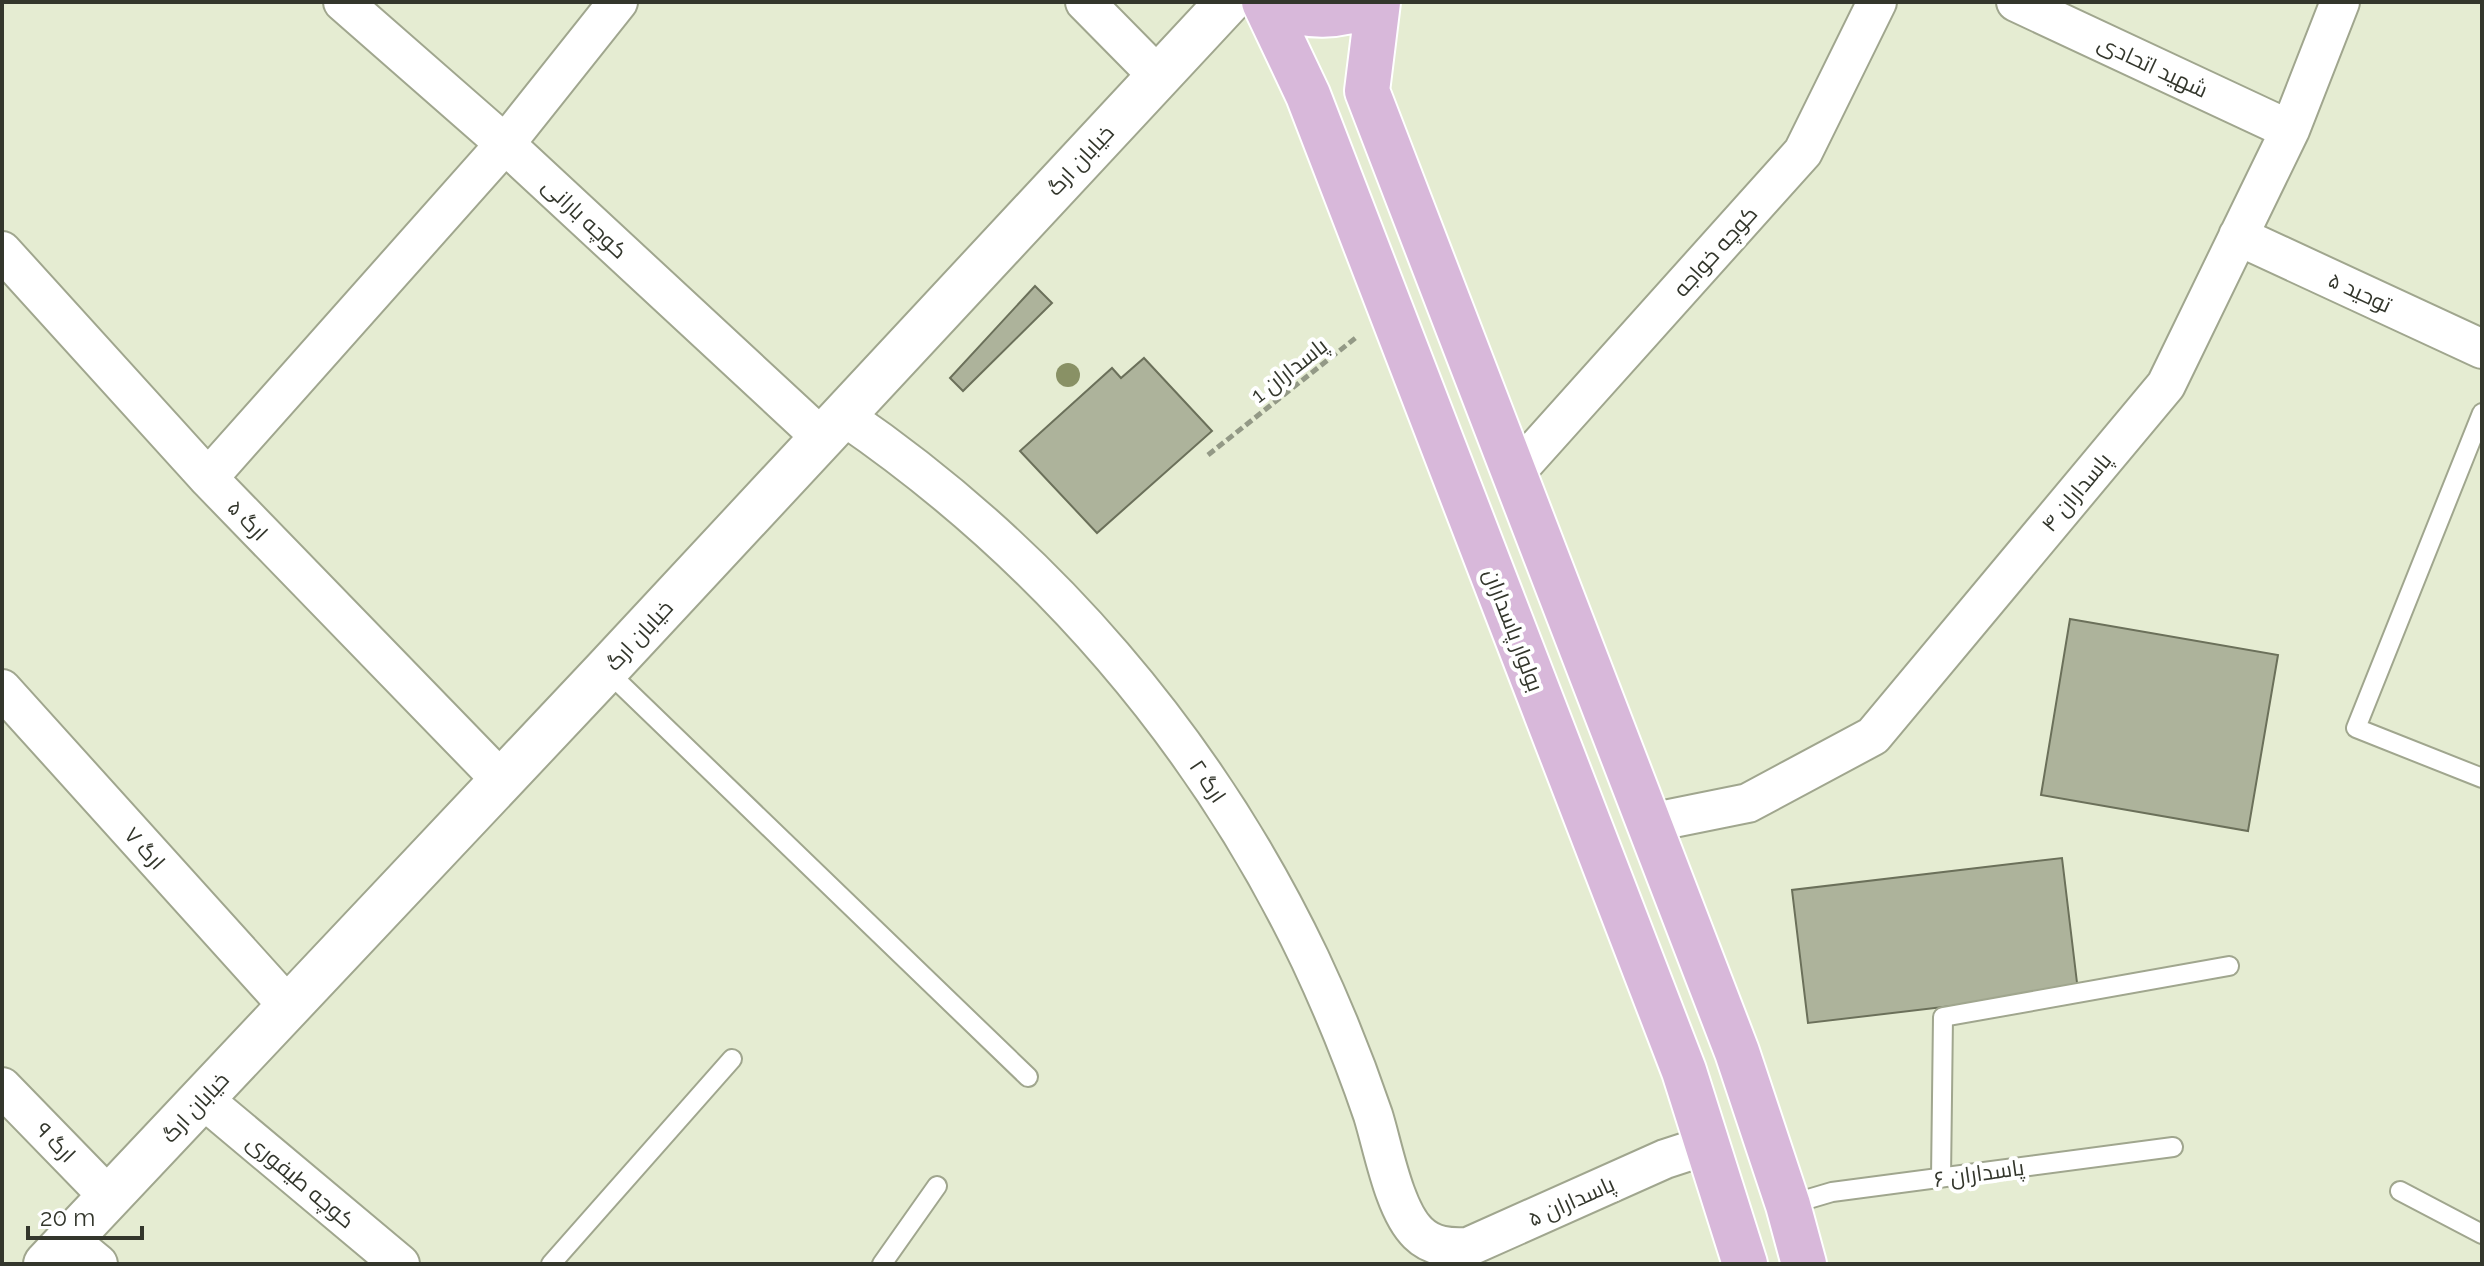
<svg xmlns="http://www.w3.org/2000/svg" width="2484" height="1266" font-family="Raleway,Cairo,sans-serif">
	<rect width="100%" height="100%" fill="#e5ecd2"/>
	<path fill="#adb39b" stroke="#6b705a" stroke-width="2" d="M 1035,286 L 1052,303 L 963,391 L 950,378 Z
		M 1144,358 L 1212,431 L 1097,533 L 1020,451 L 1112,368 L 1121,378 Z
		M 2070,619 L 2278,655 L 2248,831 L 2041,795 Z
		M 2062,858 L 2078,991 L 1808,1023 L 1792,890 Z"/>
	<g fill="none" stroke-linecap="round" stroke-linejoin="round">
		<defs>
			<path id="service" d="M 2482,413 L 2356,728 L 2482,778
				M 606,670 L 1028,1077
				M 1941,1178 L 1943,1017 L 2229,966
				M 2400,1191 L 2482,1234
				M 1788,1205 L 1832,1192 L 2173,1147
				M 551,1264 L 732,1059
				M 882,1264 L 937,1186"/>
			<path id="minor" d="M 343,2 L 505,144 L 822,438
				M 1085,2 L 1158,76
				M 2016,2 L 2290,130
				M 2238,236 L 2482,349
				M 2,251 L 208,478 L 502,781
				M 844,416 C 1044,553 1205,739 1310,959 C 1334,1010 1355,1062 1373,1115 C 1383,1147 1394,1210 1418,1233 C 1432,1247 1450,1248 1468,1247 L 1665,1159 L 1708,1145
				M 1514,474 L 1803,152 L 1877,2
				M 208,478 L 505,144 L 618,2
				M 2,689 L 289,1007
				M 1649,823 L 1748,803 L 1873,736 L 2166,385 L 2290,130 L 2340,2
				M 2,1087 L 109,1197
				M 203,1099 L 400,1264
				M 69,1240 L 98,1264"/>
			<path id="secondary" d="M 46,1264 L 606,670 L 1228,2"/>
			<path id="primary" d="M 1264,2 L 1308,95 L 1684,1071 L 1745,1264
				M 1268,2 C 1306,20 1340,18 1378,2
				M 1378,2 L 1367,91 L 1737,1052 L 1788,1205 L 1804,1264"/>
		</defs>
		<use href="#service" stroke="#a0a68e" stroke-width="22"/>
		<use href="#minor" stroke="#a0a68e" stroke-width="42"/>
		<use href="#secondary" stroke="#a0a68e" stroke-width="48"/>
		<use href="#primary" stroke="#fff" stroke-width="48"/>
		<path stroke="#939986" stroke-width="5" stroke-dasharray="8 4" stroke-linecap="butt" d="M 1208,455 L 1358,336"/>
		<use href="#service" stroke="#fff" stroke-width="18"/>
		<use href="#minor" stroke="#fff" stroke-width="38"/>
		<use href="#secondary" stroke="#fff" stroke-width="44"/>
		<use href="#primary" stroke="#d8b8da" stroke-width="44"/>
	</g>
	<circle fill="#899165" cx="1068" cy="375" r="12"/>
	<g text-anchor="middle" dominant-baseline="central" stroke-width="8" stroke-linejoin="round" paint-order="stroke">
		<g font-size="22" fill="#33362c" stroke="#fff">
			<text transform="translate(2153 66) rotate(25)">شهید اتحادی</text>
			<text transform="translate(1080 160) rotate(-47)">خیابان ارگ</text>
			<text transform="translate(585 218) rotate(43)">کوچه بارانی</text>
			<text transform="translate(1715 251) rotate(-48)">کوچه خواجه</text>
			<text transform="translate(2360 292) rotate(25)">توحید ۵</text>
			<text transform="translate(1289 370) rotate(-38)">پاسداران 1</text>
			<text transform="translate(2076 492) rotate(-50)">پاسداران ۴</text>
			<text transform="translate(248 520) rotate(46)">ارگ ۵</text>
			<text transform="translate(1514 630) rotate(69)">بولوار پاسداران</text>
			<text transform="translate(639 635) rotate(-47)">خیابان ارگ</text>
			<text transform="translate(1208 781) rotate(56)">ارگ ۲</text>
			<text transform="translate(145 848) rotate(48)">ارگ ۷</text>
			<text transform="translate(195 1107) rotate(-47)">خیابان ارگ</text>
			<text transform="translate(56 1142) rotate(46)">ارگ ۹</text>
			<text transform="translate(1979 1173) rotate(-8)">پاسداران ۶</text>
			<text transform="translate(301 1181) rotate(40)">کوچه طیفوری</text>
			<text transform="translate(1571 1201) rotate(-24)">پاسداران ۵</text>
		</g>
	</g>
	<rect width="2484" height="1266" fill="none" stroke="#33362c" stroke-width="8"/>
	<path d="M28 1226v12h114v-12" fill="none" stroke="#33362c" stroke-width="4"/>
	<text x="40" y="1226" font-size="24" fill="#33362c" stroke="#ffffff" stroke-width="6" paint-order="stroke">20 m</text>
</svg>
